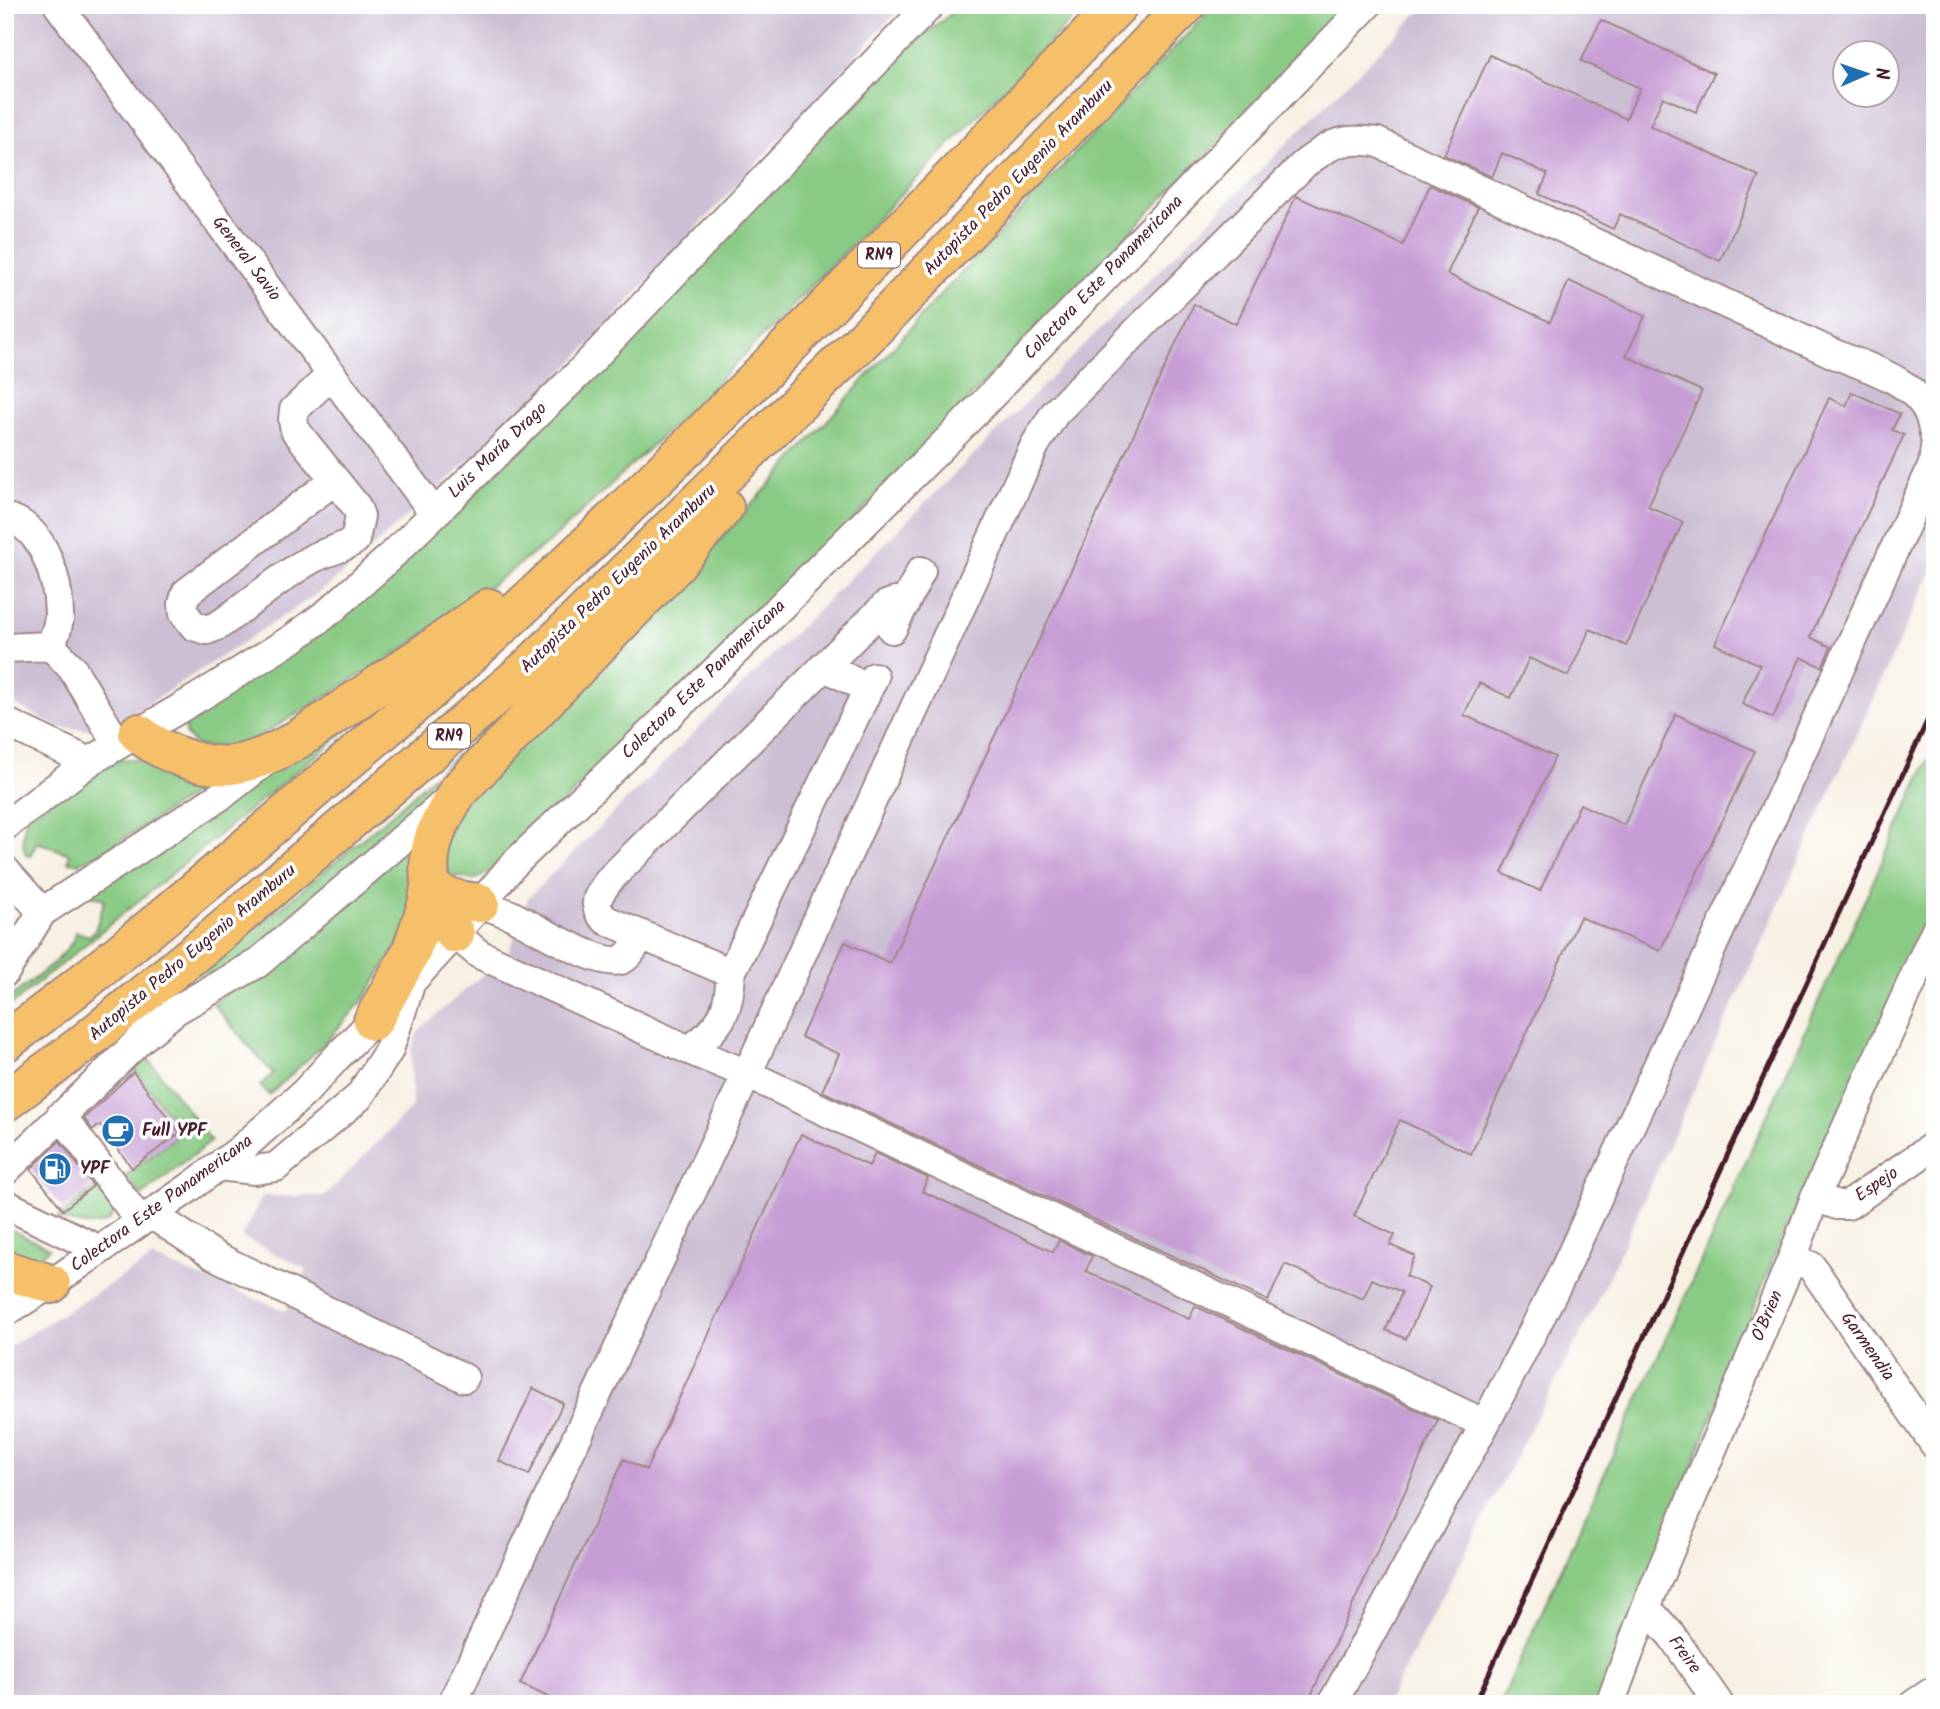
<svg xmlns="http://www.w3.org/2000/svg" width="1940" height="1709" font-family="Kalam,sans-serif">
	<rect width="100%" height="100%" fill="#fff"/>
	<filter id="ink" filterUnits="userSpaceOnUse"><feTurbulence type="fractalNoise" baseFrequency=".0143" numOctaves="2"/><feDisplacementMap in="SourceGraphic" scale="14" xChannelSelector="R" yChannelSelector="G"/><feConvolveMatrix kernelMatrix="1 2 1 2 8 2 1 2 1" color-interpolation-filters="sRGB"/></filter>
	<filter id="wash" filterUnits="userSpaceOnUse"><feTurbulence type="fractalNoise" baseFrequency=".00686" numOctaves="4" result="noise"/><feDisplacementMap in="SourceGraphic" scale="28" xChannelSelector="R" yChannelSelector="G"/><feGaussianBlur stdDeviation="1.57" result="paint"/><feColorMatrix in="noise" values="0 0 0 0 0 0 0 0 0 0 0 0 0 0 0 0 0 1.4 0 .05"/><feComposite in="paint" operator="in"/></filter>
	<g filter="url(#wash)">
		<rect width="100%" height="100%" fill="#f7f1e3"/>
		<path fill="#ccbfd4" fill-rule="evenodd" d="M 5,5 L 903,5 L 571,364 L 443,485 L 326,588 L 130,716 L 91,730 L 57,727 L 5,699 Z
			M 1426,5 L 1935,5 L 1935,563 L 1596,1304 L 1386,1704 L 5,1704 L 5,1349 L 153,1258 L 286,1311 L 307,1269 L 241,1237 L 263,1196 L 325,1196 L 412,1107 L 411,1050 L 419,1030 L 509,952 L 528,898 ZM 1846,52 L 1888,52 L 1888,94 L 1846,94 Z"/>
		<path fill="#89cb84" stroke="#6a7558" stroke-width="2" d="M 962,5 L 1086,5 L 702,398 L 552,540 L 407,647 L 247,744 L 231,750 L 197,746 L 186,735 L 184,722 L 194,709 L 321,633 L 910,46 Z
			M 1215,5 L 1351,5 L 1021,344 L 776,601 L 490,872 L 473,880 L 449,875 L 442,841 L 453,815 L 653,612 L 766,489 L 934,302 Z
			M 538,680 L 461,777 L 251,958 L 179,994 L 394,812 Z
			M 395,684 L 345,732 L 5,1010 L 5,1001 C 23,987 73,954 76,932 L 89,936 L 95,931 L 105,899 L 89,895 Z
			M 1935,745 L 1935,907 L 1775,1254 L 1601,1704 L 1500,1704 Z
			M 119,759 L 154,760 L 225,774 L 101,853 L 79,863 L 68,862 L 70,854 L 37,842 L 30,856 L 26,855 C 21,843 23,829 27,816 Z
			M 417,834 L 415,917 L 364,999 L 325,1043 L 269,1095 L 260,1085 L 273,1074 L 213,1004 Z
			M 143,1052 L 211,1141 L 141,1196 L 126,1176 L 182,1132 L 129,1063 Z
			M 96,1187 L 114,1210 C 112,1233 72,1224 57,1218 Z
			M 5,1227 L 49,1248 L 38,1260 L 5,1248 Z"/>
		<g id="blocks">
			<path fill="#c69dd4" d="M 1601,20 L 1714,73 L 1696,112 L 1663,97 L 1650,126 L 1759,176 L 1720,261 L 1620,214 L 1613,229 L 1539,194 L 1548,174 L 1502,153 L 1492,177 L 1444,155 L 1490,55 L 1626,119 L 1640,88 L 1581,61 Z
				M 1430,185 L 1478,207 L 1447,274 L 1550,322 L 1569,281 L 1645,316 L 1626,356 L 1702,391 L 1648,506 L 1683,522 L 1626,646 L 1590,629 L 1568,676 L 1529,658 L 1511,698 L 1479,683 L 1464,715 L 1555,757 L 1502,873 L 1540,891 L 1580,804 L 1624,825 L 1676,714 L 1755,751 L 1660,951 L 1580,917 L 1471,1154 L 1400,1120 L 1354,1216 L 1395,1235 L 1390,1245 L 1415,1256 L 1406,1276 L 1430,1287 L 1406,1339 L 1386,1330 L 1402,1292 L 1372,1279 L 1363,1299 L 1285,1264 L 1268,1301 L 822,1091 L 839,1054 L 801,1037 L 845,942 L 890,963 L 1194,304 L 1236,324 L 1296,196 L 1403,245 Z
				M 1852,392 L 1900,414 L 1892,430 L 1904,435 L 1810,637 L 1831,647 L 1822,667 L 1801,657 L 1773,718 L 1742,704 L 1760,665 L 1715,644 L 1829,398 L 1846,406 Z
				M 133,1072 L 180,1133 L 132,1168 L 100,1125 L 93,1130 L 84,1118 Z
				M 801,1134 L 869,1166 L 875,1153 L 928,1178 L 922,1191 L 1053,1252 L 1059,1240 L 1092,1256 L 1086,1271 L 1189,1319 L 1195,1306 L 1438,1420 L 1307,1704 L 563,1704 L 520,1684 L 624,1459 L 646,1470 Z
				M 60,1141 L 93,1186 L 63,1210 L 31,1169 Z
				M 533,1388 L 563,1403 L 529,1475 L 499,1461 Z"/>
		</g>
	</g>
	<g filter="url(#ink)">
		<use href="#blocks" fill-opacity="0" stroke="#a08887" stroke-width="2"/>
		<g fill="none" stroke-linecap="round" stroke-linejoin="round">
			<defs>
				<path id="minor" d="M 58,5 L 434,513
					M 332,374 L 294,410 L 293,420 L 295,430 L 356,506 L 360,516 L 355,540 C 341,550 325,551 310,560 C 280,577 248,605 219,625 L 207,630 L 194,626 L 184,613 L 183,604 L 186,593 L 335,480
					M 5,522 L 11,519 C 45,531 58,580 59,613 C 60,624 54,636 51,646
					M 892,629 L 921,571
					M 5,648 L 51,646 L 72,668 L 118,745
					M 824,666 L 868,689
					M 5,722 L 89,762
					M 5,826 L 89,762 L 199,697 L 292,639 L 330,611 L 387,560 L 578,374 L 930,5
					M 5,870 L 42,912
					M 480,903 C 491,907 501,911 511,915 C 533,926 599,967 621,960 C 631,956 636,944 640,934
					M 455,934 L 479,954 L 689,1050 L 747,1074 L 1485,1424
					M 5,972 L 42,912 L 225,793 L 266,761
					M 731,973 L 606,920 C 589,905 599,894 610,879 L 886,605 L 894,602 L 905,604
					M 689,1050 C 721,1027 729,1013 731,973 L 874,677
					M 61,1115 L 140,1221
					M 218,1166 L 255,1170 L 276,1167 L 359,1097 L 389,1050 L 409,988
					M 5,1171 L 143,1037 L 176,1010 L 258,963 L 447,801
					M 1815,1197 L 1837,1205 L 1848,1205 L 1935,1145
					M 5,1204 L 100,1250
					M 151,1214 L 215,1256 L 464,1378
					M 1792,1259 L 1811,1266 L 1935,1445
					M 5,1312 L 51,1284 L 189,1188 L 240,1150 L 305,1092 L 337,1057 L 410,983 L 455,934 L 512,866 L 740,647 L 957,431 L 1367,5
					M 1646,1607 L 1672,1636 L 1719,1704
					M 452,1704 L 747,1074 L 1035,445 L 1055,413 L 1304,164 C 1334,142 1340,138 1377,142 L 1832,353 C 1865,367 1917,380 1930,417 C 1932,424 1933,431 1935,438
					M 1332,1704 L 1485,1424 L 1562,1275 L 1933,465 L 1935,447
					M 1610,1704 L 1646,1607 L 1792,1259 L 1815,1197 L 1935,931
					M 1914,1704 L 1935,1690"/>
				<path id="highway" d="M 138,733 C 163,753 200,768 232,765 C 276,759 313,729 349,705 C 396,673 443,642 489,608
					M 455,934 C 449,928 442,921 437,914 C 432,904 431,893 430,882 C 426,842 439,824 458,791 L 671,570 L 724,507
					M 373,1021 L 411,952 L 427,905 L 430,887 C 446,899 462,901 480,903
					M 5,1042 C 108,966 205,883 302,800 C 359,750 419,702 475,650 C 699,445 908,224 1118,5
					M 5,1102 L 80,1046 L 218,934 L 527,669 L 865,338 L 1186,5
					M 5,1270 L 51,1284"/>
			</defs>
			<use href="#minor" stroke="#a08887" stroke-width="32"/>
			<use href="#highway" stroke="#a08887" stroke-width="42"/>
			<use href="#minor" stroke="#fff" stroke-width="28"/>
			<use href="#highway" stroke="#f6c06b" stroke-width="38"/>
			<path stroke="#4a1f2b" stroke-width="5" d="M 1475,1704 L 1935,704"/>
		</g>
	</g>
	<defs>
		<symbol id="cafe-disc" viewBox="-11 -11 22 22"><circle r="9.5" fill="#1f6fb2" stroke="#fff"/><path d="M-5.5-4.5H6V0H3Q3 3.5 0 3.5H-2.5Q-5.5 3.5-5.5 0ZM3-3.2v2h1.7v-2ZM-6 4.5H4V6H-6Z" fill="#fff"/></symbol>
		<symbol id="fuel-disc" viewBox="-11 -11 22 22"><circle r="9.5" fill="#1f6fb2" stroke="#fff"/><path d="M-5.5-6h7V0h2V4h1.3V-2.5L3-4.5l.8-.8L6-3V5H2.5V1h-1V6h-7ZM-4.2-4.7v3.2H.2V-4.7Z" fill="#fff"/></symbol>
	</defs>
	<g fill-rule="evenodd">
		<use href="#cafe-disc" x="99" y="1112" width="38" height="38"/>
		<use href="#fuel-disc" x="36" y="1150" width="38" height="38"/>
	</g>
	<g text-anchor="middle" dominant-baseline="central" stroke-width="7" stroke-linejoin="round" paint-order="stroke">
		<g fill="#fff" stroke="#80626b" stroke-width="2">
			<rect x="858" y="242.5" width="42" height="25" rx="5"/>
			<rect x="428" y="723.5" width="42" height="25" rx="5"/>
		</g>
		<g font-size="16" font-weight="bold" fill="#4a1f2b">
			<text x="879" y="255">RN9</text>
			<text x="449" y="736">RN9</text>
		</g>
		<g font-size="18" fill="#4a1f2b" stroke="#fff">
			<text transform="translate(1019 178) rotate(-46)">Autopista Pedro Eugenio Aramburu</text>
			<text transform="translate(246 259) rotate(53)">General Savio</text>
			<text transform="translate(1104 278) rotate(-46)">Colectora Este Panamericana</text>
			<text transform="translate(498 451) rotate(-44)">Luis María Drago</text>
			<text transform="translate(619 579) rotate(-44)">Autopista Pedro Eugenio Aramburu</text>
			<text transform="translate(704 680) rotate(-44)">Colectora Este Panamericana</text>
			<text transform="translate(193 953) rotate(-40)">Autopista Pedro Eugenio Aramburu</text>
			<text transform="translate(1877 1185) rotate(-34)">Espejo</text>
			<text transform="translate(162 1204) rotate(-36)">Colectora Este Panamericana</text>
			<text transform="translate(1768 1316) rotate(-67)">O'Brien</text>
			<text transform="translate(1867 1347) rotate(55)">Garmendia</text>
			<text transform="translate(1684 1655) rotate(54)">Freire</text>
		</g>
		<g font-size="18" font-weight="bold" fill="#4a1f2b" stroke="#fff" text-anchor="start">
			<text x="142" y="1131">Full YPF</text>
			<text x="80" y="1169">YPF</text>
		</g>
	</g>
	<rect width="1940" height="1709" fill="none" stroke="#fff" stroke-width="28"/>
	<g transform="translate(1866 74) rotate(88)"><circle r="33" fill="#ffffff" stroke="#b7a5aa" stroke-width="2"/>
	<path d="M0-5L12 26L0 18L-12 26Z" fill="#1f6fb2"/>
	<text y="-10" font-size="19" font-weight="bold" text-anchor="middle" fill="#4a1f2b">N</text>
	</g>
</svg>
